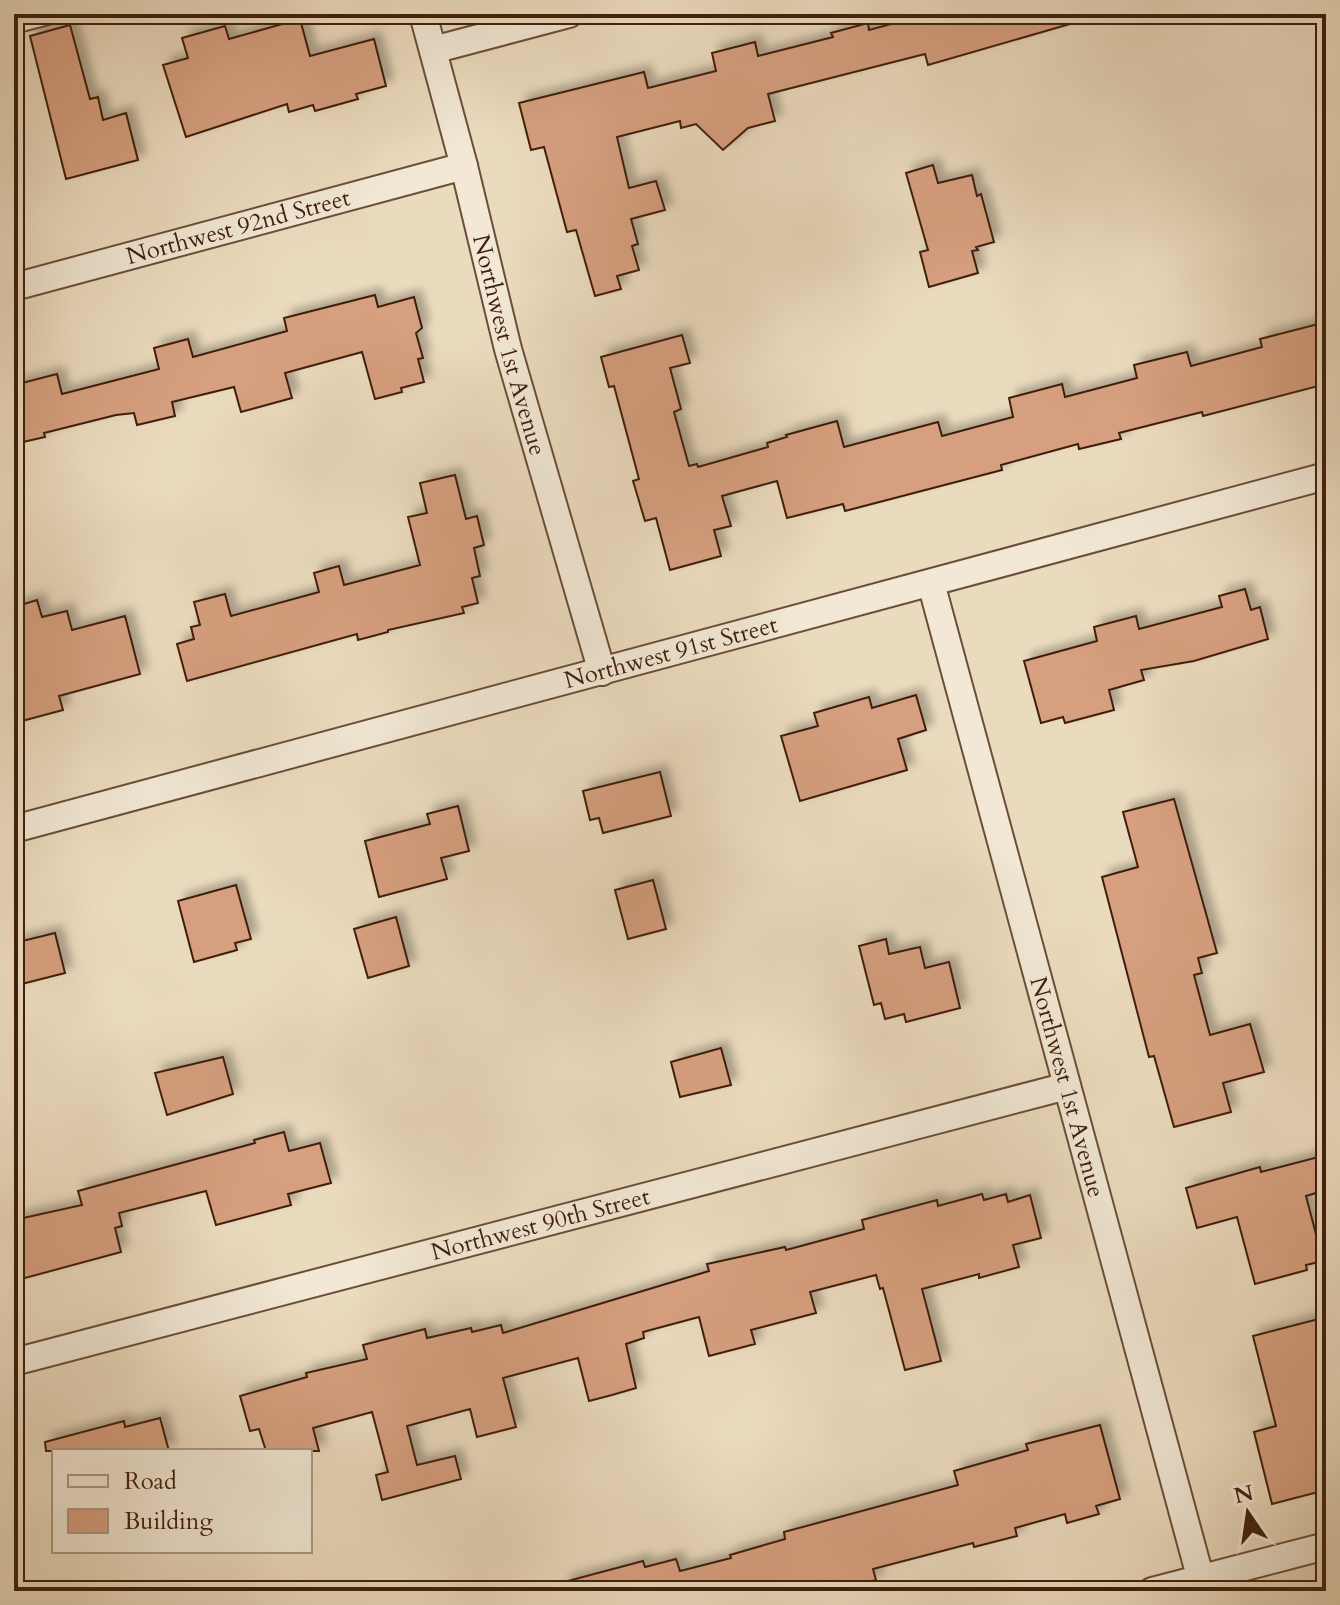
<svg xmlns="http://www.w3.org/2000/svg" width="1340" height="1605" font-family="Cardo,serif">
	<defs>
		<filter id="shadow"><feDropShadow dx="7" dy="-7" stdDeviation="4" flood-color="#0004"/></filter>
	</defs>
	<rect width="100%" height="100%" fill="#ebdbbe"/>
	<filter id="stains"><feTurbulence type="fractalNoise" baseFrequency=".0025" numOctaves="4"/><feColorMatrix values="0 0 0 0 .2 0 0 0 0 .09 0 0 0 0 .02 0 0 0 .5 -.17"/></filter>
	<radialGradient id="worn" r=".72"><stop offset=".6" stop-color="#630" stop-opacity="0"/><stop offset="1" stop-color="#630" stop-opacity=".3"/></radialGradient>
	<path fill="#d69f7f" stroke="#401f0c" stroke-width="2" filter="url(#shadow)" d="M 951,14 L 1076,14 L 1077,22 L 928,65 L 925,54 L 768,94 L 775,121 L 748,128 L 723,150 L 696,124 L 681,128 L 680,121 L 617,137 L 629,188 L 656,181 L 665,210 L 631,219 L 638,244 L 632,246 L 639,270 L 617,276 L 621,289 L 595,296 L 576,230 L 567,232 L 544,147 L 531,150 L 519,103 L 644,72 L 648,88 L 716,71 L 712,53 L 755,42 L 758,56 L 833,37 L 831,33 L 868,23 L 869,30 L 917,17 L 918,23 Z
		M 300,19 L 310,56 L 374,39 L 386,86 L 356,94 L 358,99 L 315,111 L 313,105 L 289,112 L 287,104 L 186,137 L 163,65 L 188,58 L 182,38 L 225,26 L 229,39 Z
		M 70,25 L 90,99 L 98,97 L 103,120 L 126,113 L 138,160 L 66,179 L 30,36 Z
		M 933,165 L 938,183 L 972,175 L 977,196 L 981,194 L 994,242 L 976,247 L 978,250 L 972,251 L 978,273 L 929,287 L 920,252 L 928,250 L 906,173 Z
		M 375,295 L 378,307 L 414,297 L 422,328 L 416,333 L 423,358 L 418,359 L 424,382 L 401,388 L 402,392 L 375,399 L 362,352 L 285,373 L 292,398 L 241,412 L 234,387 L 172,402 L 175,416 L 137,425 L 134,413 L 116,415 L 44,433 L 45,437 L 14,444 L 14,385 L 57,374 L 62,394 L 159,369 L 154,348 L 188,339 L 193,357 L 287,331 L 284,318 Z
		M 1326,322 L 1326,384 L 1203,416 L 1202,412 L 1119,433 L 1121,439 L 1079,449 L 1078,444 L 1001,465 L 1002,470 L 845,511 L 843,504 L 787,518 L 777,481 L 722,496 L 731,526 L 714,530 L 721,556 L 670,570 L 656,518 L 645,521 L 633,481 L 639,479 L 614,386 L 609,387 L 601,357 L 682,335 L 690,363 L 670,368 L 681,409 L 674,412 L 689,466 L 697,464 L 698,467 L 768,447 L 767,443 L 787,437 L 786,435 L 837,421 L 844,447 L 938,422 L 942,436 L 1013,417 L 1009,398 L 1062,384 L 1065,397 L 1137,378 L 1134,365 L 1187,352 L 1191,366 L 1262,347 L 1260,339 Z
		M 455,475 L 466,519 L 477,516 L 484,545 L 474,548 L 480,576 L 472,578 L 478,603 L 462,607 L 464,613 L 388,630 L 388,632 L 358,640 L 357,634 L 187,681 L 177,644 L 194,639 L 191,627 L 200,625 L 194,602 L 225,594 L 231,616 L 319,592 L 314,573 L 339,566 L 344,585 L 420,565 L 408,517 L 427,513 L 420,483 Z
		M 1245,589 L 1251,610 L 1260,607 L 1268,639 L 1194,661 L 1141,670 L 1144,680 L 1109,690 L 1114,710 L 1065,723 L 1063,717 L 1041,723 L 1024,661 L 1097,641 L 1094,627 L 1136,616 L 1139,629 L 1222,607 L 1219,596 Z
		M 37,600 L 42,617 L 67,611 L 72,630 L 125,616 L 140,674 L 59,696 L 63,710 L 22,721 L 14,688 L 14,674 L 23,672 L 14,635 L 14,607 Z
		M 916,695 L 926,730 L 898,739 L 907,770 L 800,801 L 781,736 L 818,726 L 814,713 L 869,697 L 872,708 Z
		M 660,772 L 671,816 L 603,833 L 599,818 L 590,820 L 583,791 Z
		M 1174,799 L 1217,953 L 1198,958 L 1202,973 L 1194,975 L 1210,1035 L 1250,1024 L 1264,1072 L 1223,1083 L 1231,1112 L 1174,1127 L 1154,1056 L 1149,1057 L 1102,877 L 1138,867 L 1123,812 Z
		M 458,806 L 469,851 L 441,858 L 447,879 L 379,897 L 365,841 L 430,824 L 427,814 Z
		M 653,880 L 666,929 L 628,939 L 615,890 Z
		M 236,885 L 251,939 L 235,943 L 237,950 L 194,962 L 178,901 Z
		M 396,917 L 409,966 L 368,978 L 354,929 Z
		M 55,933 L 65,973 L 14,986 L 14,943 Z
		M 886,939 L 889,954 L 920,947 L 925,968 L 949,962 L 960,1008 L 906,1022 L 904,1014 L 885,1019 L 881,1003 L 874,1005 L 859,946 Z
		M 721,1048 L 731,1085 L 680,1097 L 671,1062 Z
		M 223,1057 L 233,1094 L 167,1115 L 155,1073 Z
		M 284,1132 L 289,1151 L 320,1143 L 331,1183 L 288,1194 L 291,1205 L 216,1225 L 206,1191 L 119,1213 L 122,1226 L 115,1228 L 121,1252 L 14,1281 L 14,1220 L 82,1205 L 78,1191 L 255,1143 L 254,1140 Z
		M 1326,1155 L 1326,1190 L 1306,1196 L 1323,1261 L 1306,1265 L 1307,1270 L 1255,1284 L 1237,1217 L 1197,1228 L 1186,1188 L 1260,1167 L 1261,1172 Z
		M 982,1194 L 984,1200 L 1006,1194 L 1008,1202 L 1030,1195 L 1041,1238 L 1013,1245 L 1019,1267 L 979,1278 L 979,1274 L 922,1289 L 941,1361 L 905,1370 L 883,1288 L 880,1289 L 876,1275 L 810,1292 L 816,1313 L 751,1330 L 755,1344 L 709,1356 L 699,1317 L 643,1332 L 644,1338 L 626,1344 L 636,1388 L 612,1395 L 589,1401 L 578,1358 L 503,1378 L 516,1427 L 477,1437 L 470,1409 L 407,1426 L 417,1465 L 455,1456 L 461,1479 L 382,1500 L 376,1475 L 388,1472 L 372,1412 L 313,1428 L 319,1451 L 266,1451 L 259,1429 L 250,1431 L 240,1396 L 307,1377 L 306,1373 L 367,1359 L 363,1345 L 425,1329 L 427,1338 L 471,1328 L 472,1332 L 501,1325 L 503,1333 L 709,1271 L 707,1264 L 785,1247 L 786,1250 L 864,1229 L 862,1220 L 937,1200 L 938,1206 Z
		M 1326,1317 L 1326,1490 L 1272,1504 L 1254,1432 L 1276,1426 L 1253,1336 Z
		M 160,1418 L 169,1451 L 46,1451 L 45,1442 L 124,1421 L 125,1427 Z
		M 1100,1425 L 1120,1499 L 1096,1506 L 1099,1514 L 1067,1523 L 1065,1514 L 1015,1528 L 1017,1536 L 974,1547 L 973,1543 L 873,1569 L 876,1580 L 836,1591 L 565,1591 L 564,1582 L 643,1561 L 645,1567 L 676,1559 L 680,1571 L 731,1558 L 730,1555 L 785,1539 L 784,1532 L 958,1485 L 954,1471 L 1028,1450 L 1026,1444 Z"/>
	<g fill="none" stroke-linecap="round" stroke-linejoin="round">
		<defs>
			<path id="service" d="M 14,26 L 60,14"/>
			<g id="minor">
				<path id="s1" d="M 423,14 L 464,166 L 508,349 L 602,672"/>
				<path d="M 433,50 L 569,14"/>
				<path id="s2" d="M 14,287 L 464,166"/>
				<path id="s3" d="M 931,583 L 1204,1591"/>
				<path id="s4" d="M 14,829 L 1326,476"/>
				<path id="s5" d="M 14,1362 L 1067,1086"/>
				<path d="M 1152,1591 L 1326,1546"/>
			</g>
		</defs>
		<use href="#service" stroke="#6b4e38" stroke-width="18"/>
		<use href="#minor" stroke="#6b4e38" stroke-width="30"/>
		<use href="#service" stroke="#f2e8d5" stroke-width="14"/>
		<use href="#minor" stroke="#f2e8d5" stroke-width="26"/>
	</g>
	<g text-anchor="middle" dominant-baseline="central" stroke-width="8" stroke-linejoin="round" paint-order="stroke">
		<g font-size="24" fill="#401f0c" stroke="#f2e8d5">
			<text stroke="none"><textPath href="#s2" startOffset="232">Northwest 92nd Street</textPath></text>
			<text stroke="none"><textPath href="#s1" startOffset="342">Northwest 1st Avenue</textPath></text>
			<text stroke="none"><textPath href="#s4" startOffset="680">Northwest 91st Street</textPath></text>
			<text stroke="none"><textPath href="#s3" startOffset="522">Northwest 1st Avenue</textPath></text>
			<text stroke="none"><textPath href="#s5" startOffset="544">Northwest 90th Street</textPath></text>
		</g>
	</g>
	<rect width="1340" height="1605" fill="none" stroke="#ebdbbe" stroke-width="48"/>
	<rect x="16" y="16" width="1308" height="1573" fill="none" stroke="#401f0c" stroke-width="4"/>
	<rect x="24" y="24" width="1292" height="1557" fill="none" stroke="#401f0c" stroke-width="2"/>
	<rect x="52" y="1449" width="260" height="104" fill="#f2e8d5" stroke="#ab9885" stroke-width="2"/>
	<rect x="68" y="1475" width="40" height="12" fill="#f2e8d5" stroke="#ab9885" stroke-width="2"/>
	<text x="124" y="1489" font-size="24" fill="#401f0c">Road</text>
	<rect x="68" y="1509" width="40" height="24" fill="#d69f7f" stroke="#ab9885" stroke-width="2"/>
	<text x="124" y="1529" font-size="24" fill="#401f0c">Building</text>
	<g transform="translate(1248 1513) rotate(347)" stroke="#f2e8d5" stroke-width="6" paint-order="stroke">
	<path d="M0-6L14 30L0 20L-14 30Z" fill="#401f0c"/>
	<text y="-12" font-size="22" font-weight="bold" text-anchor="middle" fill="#401f0c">N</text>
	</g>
	<rect width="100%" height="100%" filter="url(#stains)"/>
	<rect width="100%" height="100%" fill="url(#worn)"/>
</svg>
